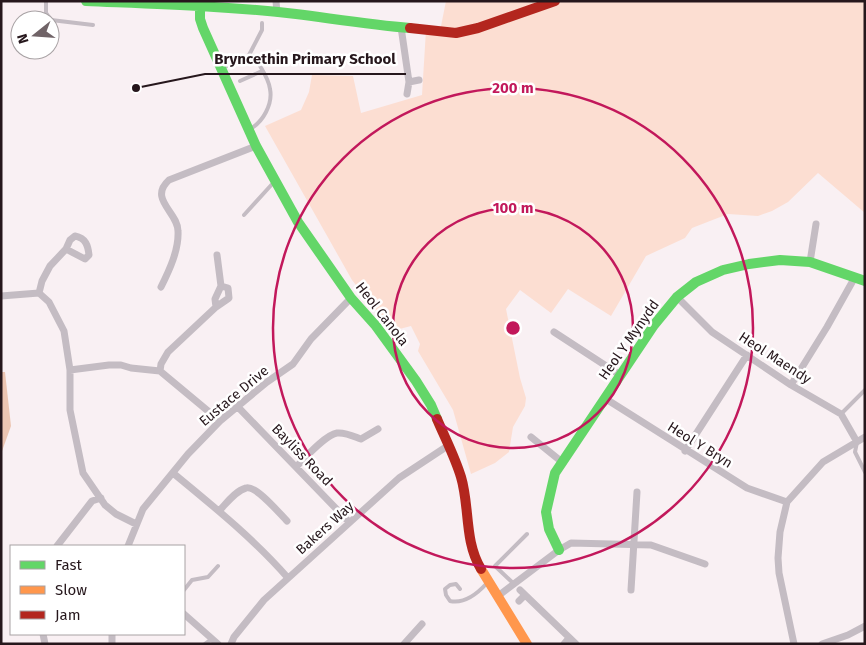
<svg xmlns="http://www.w3.org/2000/svg" width="866" height="645" font-family="'Fira Sans',sans-serif">
	<rect width="100%" height="100%" fill="#f9f0f3"/>
	<path fill="#fcded2" d="M 446,1 L 865,1 L 865,213 L 818,173 L 788,202 L 772,211 L 758,216 L 728,214 L 692,228 L 685,238 L 646,256 L 611,316 L 568,289 L 551,313 L 520,290 L 506,309 L 520,378 L 526,398 L 525,406 L 513,427 L 509,452 L 495,463 L 471,474 L 453,410 L 418,351 L 420,344 L 411,326 L 392,331 L 352,280 L 265,126 L 301,110 L 309,92 L 312,75 L 353,76 L 361,113 L 422,95 L 426,30 L 440,31 Z"/>
	<path fill="#ecc5b2" d="M 1,372 L 5,372 L 11,426 L 1,454 Z"/>
	<g fill="none" stroke-linecap="round" stroke-linejoin="round">
		<path stroke="#c4bcc3" stroke-width="4" d="M 46,1 L 46,13 L 51,20 L 93,25
			M 248,57 L 262,30 L 262,23
			M 222,68 L 252,56 L 255,57 C 260,67 269,78 270,89 C 273,104 263,122 250,129
			M 240,81 L 262,71
			M 244,215 L 274,182
			M 841,414 L 865,390
			M 857,442 L 855,452 L 865,472
			M 513,583 L 495,566 L 527,534
			M 460,589 L 456,584 L 450,585 L 445,589 L 446,595 L 450,601 C 464,604 478,593 487,583
			M 184,590 L 192,580 L 208,577 L 218,566
			M 205,644 L 212,639"/>
		<path stroke="#c4bcc3" stroke-width="7" d="M 276,1 L 277,13
			M 401,27 L 409,82 L 407,94
			M 409,82 L 419,80
			M 217,255 L 221,286
			M 810,262 L 816,224
			M 161,287 C 169,271 179,250 178,231 C 178,212 148,199 169,180 L 256,146
			M 39,293 L 42,281 L 50,266 L 66,249 L 70,240 L 75,236 C 86,238 88,246 89,255 L 85,259 L 66,249
			M 1,296 L 39,293 L 49,302 L 64,331 L 70,370 L 70,410 L 83,473 L 105,505 L 116,514 L 136,524
			M 677,297 L 712,332 L 791,385 L 841,414 L 857,442
			M 216,307 L 215,299 L 221,286
			M 554,332 L 620,375
			M 70,370 L 109,365 L 121,365 L 131,368 L 160,371 L 220,421
			M 160,371 L 161,364 L 168,352 L 216,307 L 229,298 L 228,288 L 221,286
			M 791,385 L 827,327 L 855,277
			M 606,399 L 747,488 L 787,502
			M 237,406 L 349,522
			M 531,437 L 562,462
			M 685,451 L 747,355
			M 296,467 C 305,458 325,435 337,433 C 345,432 353,436 361,439 L 378,429
			M 173,473 C 213,506 254,539 288,578
			M 219,511 C 226,504 235,491 246,488 C 256,485 279,513 287,521
			M 57,546 L 92,501 L 101,498
			M 128,546 L 143,509 L 188,454 L 220,421 L 267,382 L 293,364 L 311,339 L 351,298
			M 520,590 L 576,644
			M 631,590 L 637,492
			M 498,596 L 559,550 L 571,543 L 651,545 L 705,564
			M 519,601 L 525,595
			M 184,614 L 218,644
			M 43,634 L 45,644
			M 112,644 L 112,634
			M 231,644 L 234,637 L 264,600 L 358,515 L 399,478 L 449,445
			M 404,644 L 422,624
			M 564,644 L 569,638
			M 794,644 L 779,573 L 778,558 L 780,532 L 787,502 L 823,462 L 865,437
			M 822,644 L 848,635 L 865,626"/>
		<path stroke="#63d668" stroke-width="10" d="M 86,1 C 156,4 227,6 296,14 C 335,19 372,25 410,28
			M 200,6 L 200,19 L 203,28 L 256,146 L 298,222 L 351,298 L 376,326 L 416,381 L 431,405 L 437,419
			M 559,550 L 549,529 L 546,512 L 555,473 L 654,325 L 677,297 L 696,282 L 723,270 L 749,264 L 780,260 L 810,262 L 865,281"/>
		<path stroke="#ff974d" stroke-width="10" d="M 481,569 L 527,644"/>
		<path stroke="#b3261e" stroke-width="10" d="M 410,28 L 456,33 L 478,28 L 555,1
			M 437,419 C 445,438 455,457 461,477 C 470,507 464,541 481,569"/>
	</g>
	<g fill="none" stroke="#c2185b" stroke-width="2.5">
		<circle cx="513" cy="328" r="120"/>
		<circle cx="513" cy="328" r="240"/>
	</g>
	<g text-anchor="middle" dominant-baseline="central" stroke-width="5" stroke-linejoin="round" paint-order="stroke">
		<g font-size="14" fill="#26171c" stroke="#fff">
			<text transform="translate(382 314) rotate(52)">Heol Canola</text>
			<text transform="translate(629 340) rotate(-55)">Heol Y Mynydd</text>
			<text transform="translate(775 358) rotate(33)">Heol Maendy</text>
			<text transform="translate(234 396) rotate(-40)">Eustace Drive</text>
			<text transform="translate(700 445) rotate(32)">Heol Y Bryn</text>
			<text transform="translate(302 455) rotate(46)">Bayliss Road</text>
			<text transform="translate(325 528) rotate(-42)">Bakers Way</text>
		</g>
	</g>
	<circle cx="513" cy="328" r="8" fill="#c2185b" stroke="#fff" stroke-width="2.5"/>
	<g font-size="15" text-anchor="middle" font-weight="bold" fill="#c2185b" stroke="#fff" stroke-width="5" stroke-linejoin="round" paint-order="stroke">
		<text x="513" y="93">200 m</text>
		<text x="513" y="213">100 m</text>
	</g>
	<path fill="none" stroke="#26171c" stroke-width="2" d="M136 88L205 74H406"/>
	<circle fill="#26171c" stroke="#fff" stroke-width="2" cx="136" cy="88" r="5"/>
	<g font-size="15" text-anchor="middle" font-weight="bold" fill="#26171c" stroke="#fff" stroke-width="5" stroke-linejoin="round" paint-order="stroke">
		<text x="305" y="64">Bryncethin Primary School</text>
	</g>
	<rect width="866" height="645" fill="none" stroke="#26171c" stroke-width="5"/>
	<rect x="10" y="545" width="175" height="90" fill="#ffffff" stroke="#a8a2a4"/>
	<rect x="20" y="561" width="25" height="8" fill="#63d668" stroke="#a8a2a4"/>
	<text x="55" y="570" font-size="15" fill="#26171c">Fast</text>
	<rect x="20" y="586" width="25" height="8" fill="#ff974d" stroke="#a8a2a4"/>
	<text x="55" y="595" font-size="15" fill="#26171c">Slow</text>
	<rect x="20" y="611" width="25" height="8" fill="#b3261e" stroke="#a8a2a4"/>
	<text x="55" y="620" font-size="15" fill="#26171c">Jam</text>
	<g transform="translate(35 35) rotate(253)"><circle r="24" fill="#ffffff" stroke="#a8a2a4"/>
	<path d="M0-4L9 19L0 12L-9 19Z" fill="#706367"/>
	<text y="-8" font-size="14" font-weight="bold" text-anchor="middle" fill="#26171c">N</text>
	</g>
</svg>
